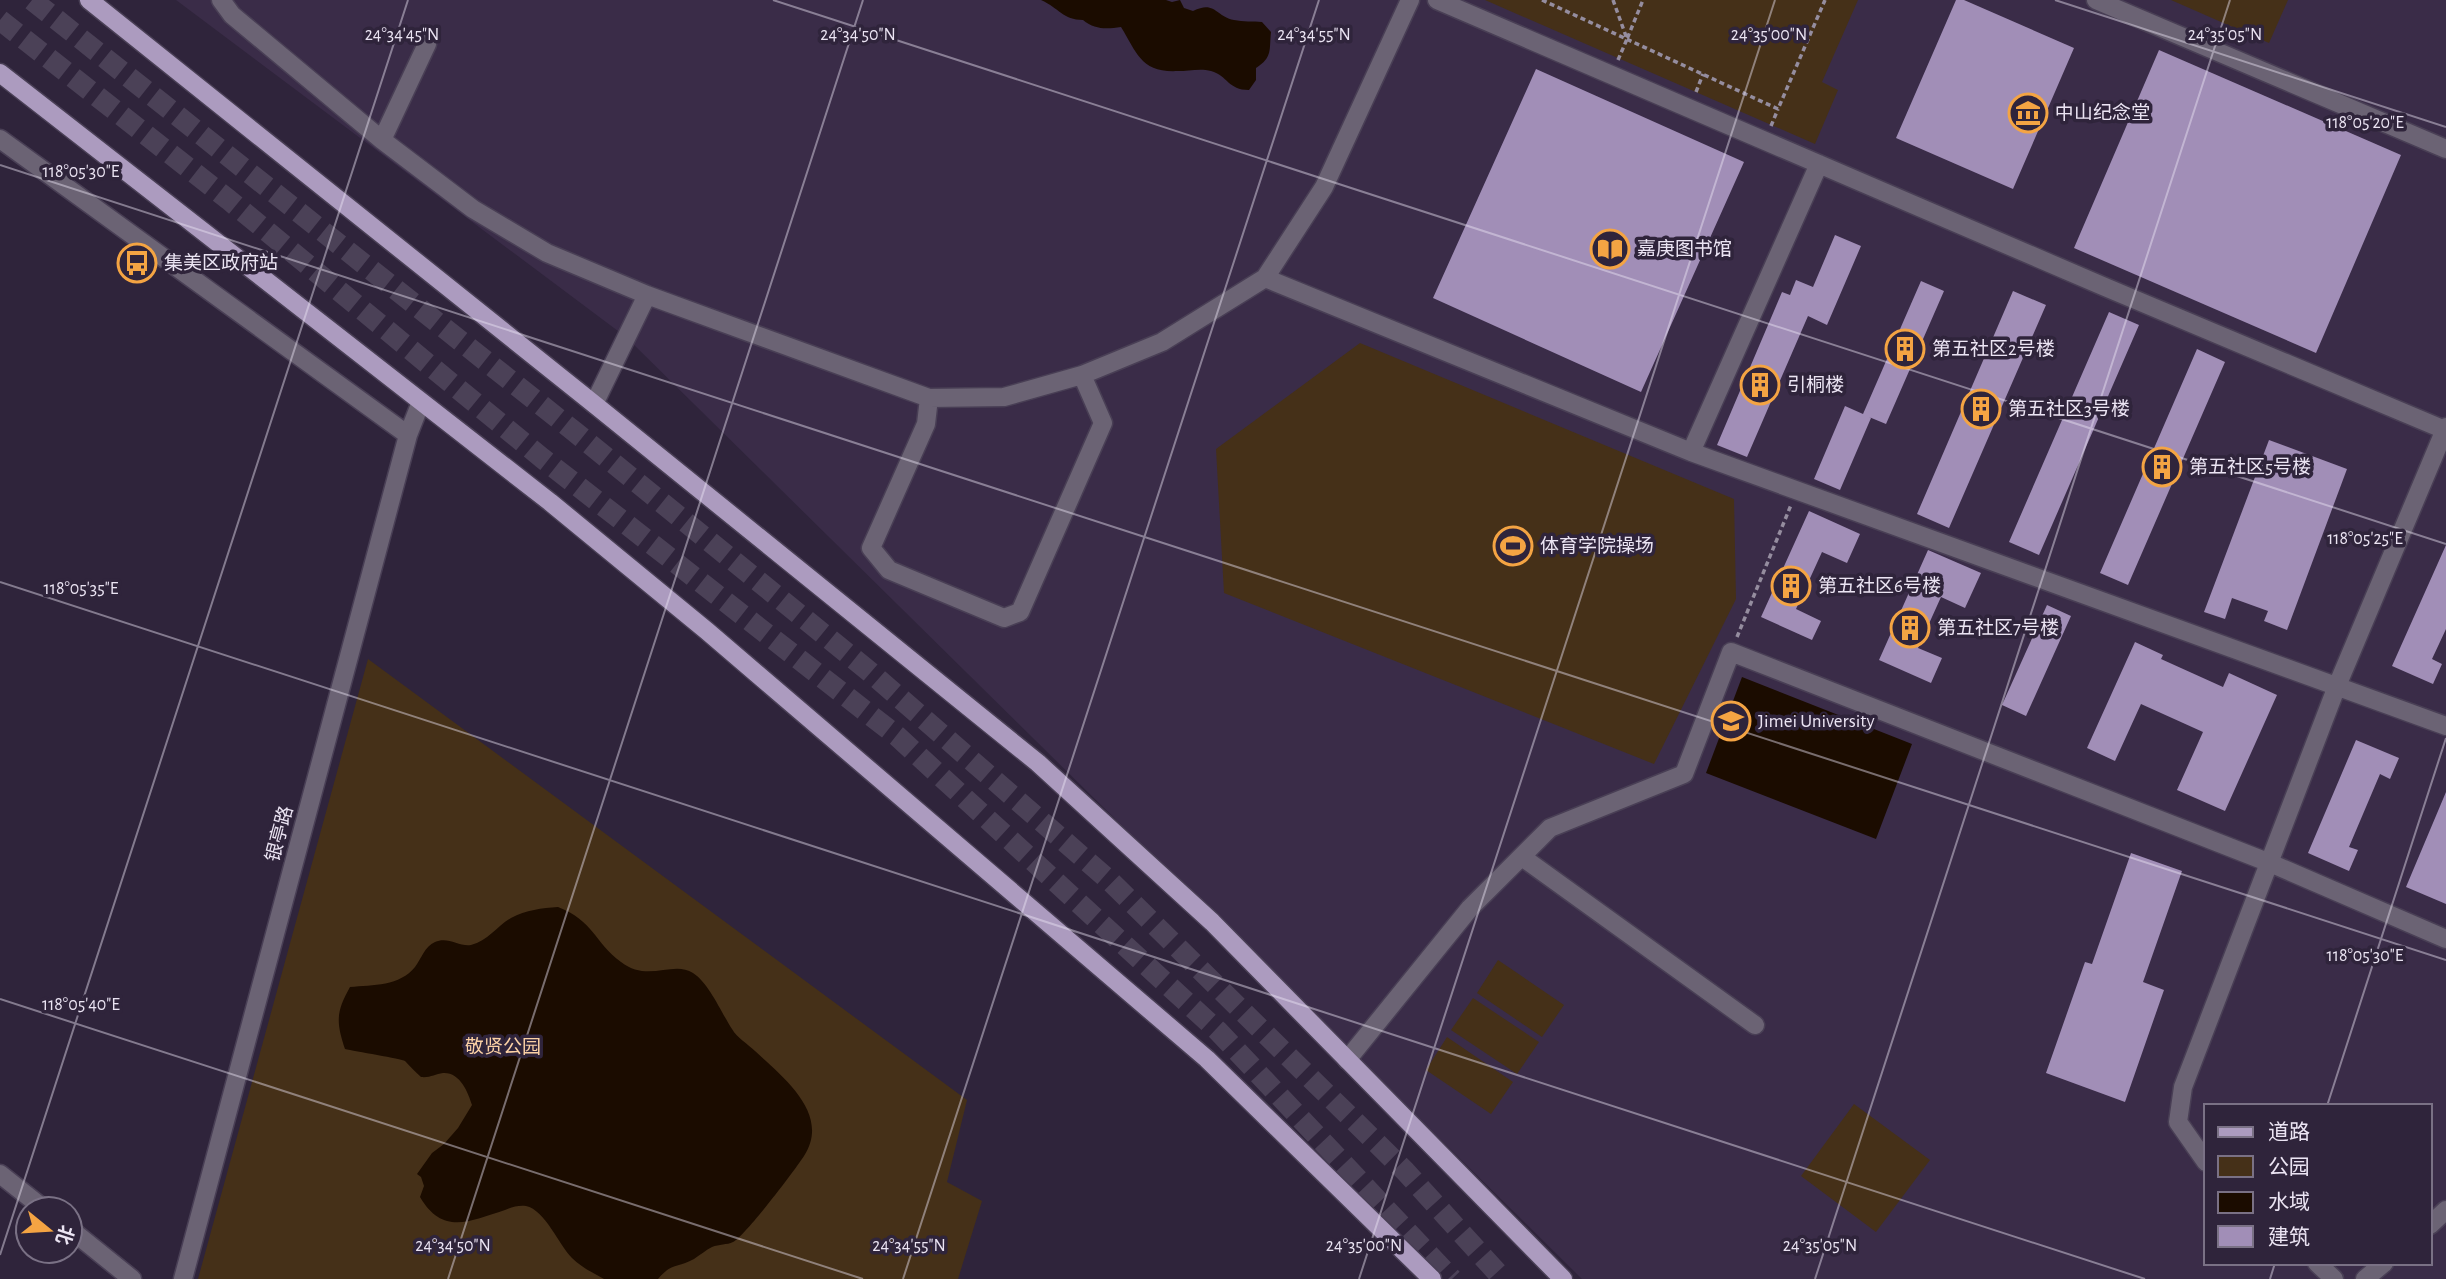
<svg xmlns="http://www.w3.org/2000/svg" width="2446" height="1279" font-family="'Alegreya Sans','Noto Sans SC',sans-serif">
	<rect width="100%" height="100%" fill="#2f243b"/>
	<path fill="#3a2c48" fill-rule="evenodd" d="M 176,0 L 2446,0 L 2446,1279 L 1582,1279 L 626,337 ZM 2206,1106 L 2430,1106 L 2430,1263 L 2206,1263 Z"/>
	<path fill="#453018" d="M 1485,0 L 1858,0 L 1822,82 L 1838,90 L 1815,144 Z
		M 2171,0 L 2288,0 L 2269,43 Z
		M 1360,343 L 1734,499 L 1736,599 L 1654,764 L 1224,593 L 1216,449 Z
		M 368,659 L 967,1100 L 947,1182 L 982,1201 L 958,1279 L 198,1279 Z
		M 1498,960 L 1564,1005 L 1542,1037 L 1477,993 Z
		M 1473,998 L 1539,1042 L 1517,1074 L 1451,1030 Z
		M 1447,1037 L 1513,1082 L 1491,1114 L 1426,1070 Z
		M 1854,1104 L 1930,1160 L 1876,1232 L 1801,1176 Z"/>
	<path fill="#1b0c00" d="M 1041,0 L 1166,0 L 1172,2 L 1180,0 L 1184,8 L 1193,11 C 1215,0 1215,16 1234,20 C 1243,22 1253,21 1262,22 L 1271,32 C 1269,50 1273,57 1256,68 L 1256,80 L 1249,90 C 1228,90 1228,76 1211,71 C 1201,68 1188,71 1178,71 C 1141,73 1137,53 1121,27 C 1107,29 1095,30 1083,20 C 1063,20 1059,8 1041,0 Z
		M 1742,677 L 1912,744 L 1876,839 L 1706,773 Z
		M 558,907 C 594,921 594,942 621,962 C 648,983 673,960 693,973 C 709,983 722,1014 732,1029 C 737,1038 748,1044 755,1051 C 784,1078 831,1114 804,1156 C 795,1170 745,1236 733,1242 C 727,1245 719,1244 712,1247 C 706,1250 700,1255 694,1259 C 678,1268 672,1262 658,1279 L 604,1279 C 593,1273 581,1267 572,1258 C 559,1245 545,1210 526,1206 C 519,1205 512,1207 505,1210 C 470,1221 443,1236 420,1197 L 424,1186 L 421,1177 L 417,1174 L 432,1153 L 444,1144 L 458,1128 L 472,1105 C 468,1092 460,1072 443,1073 C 435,1074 430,1078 421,1077 C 415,1072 410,1066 405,1061 C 402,1059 354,1051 345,1049 C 336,1022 336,1012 350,987 C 373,985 400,986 415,967 C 421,959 425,946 435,942 C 448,936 459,947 471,945 C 488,941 497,926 511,918 C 526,910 542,908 558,907 Z"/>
	<path fill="#a18eb7" d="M 1956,0 L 1964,0 L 2074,48 L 2013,189 L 1896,138 Z
		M 2159,50 L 2401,155 L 2316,353 L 2074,248 Z
		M 1536,69 L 1744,162 L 1641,392 L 1433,298 Z
		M 1835,235 L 1861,246 L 1827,325 L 1808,316 L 1747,457 L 1717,445 L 1782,292 L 1790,295 L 1796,280 L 1813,287 Z
		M 1921,281 L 1944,291 L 1886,424 L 1869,417 L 1871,418 L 1840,490 L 1814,479 L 1845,406 L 1863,414 Z
		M 2013,291 L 2046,305 L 1949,528 L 1917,514 Z
		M 2109,312 L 2139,325 L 2039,555 L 2009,542 Z
		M 2197,349 L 2225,362 L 2128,585 L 2100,573 Z
		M 2269,440 L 2347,469 L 2287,630 L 2264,621 L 2268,611 L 2232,598 L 2225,619 L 2204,612 Z
		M 1809,511 L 1860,534 L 1847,563 L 1822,552 L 1796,609 L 1821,621 L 1812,640 L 1761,617 Z
		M 2446,545 L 2446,629 L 2432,659 L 2442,664 L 2433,684 L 2392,666 Z
		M 1928,550 L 1981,573 L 1965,608 L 1941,597 L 1918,648 L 1942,658 L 1931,683 L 1879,660 Z
		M 2047,605 L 2071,616 L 2026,716 L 2002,705 Z
		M 2135,642 L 2163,655 L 2161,659 L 2223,687 L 2229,673 L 2277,695 L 2225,811 L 2177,790 L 2203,732 L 2141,704 L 2115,761 L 2087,748 Z
		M 2356,740 L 2399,758 L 2390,779 L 2380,774 L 2349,847 L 2358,850 L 2349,871 L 2308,853 Z
		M 2446,792 L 2446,904 L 2406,887 Z
		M 2131,853 L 2182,871 L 2143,982 L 2164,990 L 2125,1102 L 2046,1073 L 2085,962 L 2092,964 Z"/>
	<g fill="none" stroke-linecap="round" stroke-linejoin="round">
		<path stroke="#4b4157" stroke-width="21" stroke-dasharray="21 10" stroke-linecap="butt" d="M 32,0 L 575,432 L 870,672 L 1111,882 L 1405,1171 L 1503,1279
			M 0,20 L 229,200 L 542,458 L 897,736 L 1218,1031 L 1452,1279"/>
		<defs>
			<path id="minor" d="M 221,0 L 232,15 L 382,140 L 473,209 L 547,253 L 647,295 L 929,398 L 1004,397 L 1082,375 L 1162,342 L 1265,278 L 1324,187 L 1410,0
				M 1437,0 L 2105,287 L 2445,430
				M 2096,0 L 2446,149
				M 0,139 L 408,435
				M 382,140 L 427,44
				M 1265,278 L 1691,452 L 2446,726
				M 929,398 L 926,424 L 871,548 L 889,570 L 1004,618 L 1020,612 L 1103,423 L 1082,375
				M 594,404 L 647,295
				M 1691,452 L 1819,164
				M 1522,857 L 1755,1025
				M 1347,1060 L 1470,908 L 1550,828 L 1684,774 L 1731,652 L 2270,863 L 2446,939
				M 2206,1162 L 2178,1122 L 2183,1087 L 2337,686 L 2446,427
				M 0,1174 L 44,1209
				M 2430,1225 L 2446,1210
				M 70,1229 L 132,1279
				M 2317,1263 L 2334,1279
				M 183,1279 L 408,435 L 421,402
				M 2365,1279 L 2384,1263"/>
			<path id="major" d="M 89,0 L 594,404 L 1038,763 L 1212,922 L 1563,1279
				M 0,73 L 550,502 L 707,631 L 1207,1059 L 1432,1279"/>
		</defs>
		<use href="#minor" stroke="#493f55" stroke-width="21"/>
		<use href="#major" stroke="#493f55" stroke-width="21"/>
		<path stroke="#958d9f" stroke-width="3.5" stroke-dasharray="5 3.5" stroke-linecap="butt" d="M 1542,0 L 1778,109 L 1825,0
			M 1613,0 L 1627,39 L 1643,0
			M 1618,60 L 1627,39
			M 1696,92 L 1703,74
			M 1771,126 L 1778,109
			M 1737,637 L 1791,505"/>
		<use href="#minor" stroke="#6b6374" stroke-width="18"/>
		<use href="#major" stroke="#ac9bbf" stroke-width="18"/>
	</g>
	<path fill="none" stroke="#ebe4f3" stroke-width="2" stroke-opacity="0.45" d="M 773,0 L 2446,544M 2055,0 L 2446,127M 0,165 L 2446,960M 0,582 L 2145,1279M 0,999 L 863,1279M 2327,1106 L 2446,738M 0,1255 L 408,0M 448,1279 L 863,0M 903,1279 L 1319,0M 1359,1279 L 1775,0M 1815,1279 L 2230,0M 2270,1279 L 2275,1263"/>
	<defs>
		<symbol id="museum-ring" viewBox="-11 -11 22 22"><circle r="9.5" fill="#2f243b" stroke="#f4a443" stroke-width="1.5"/><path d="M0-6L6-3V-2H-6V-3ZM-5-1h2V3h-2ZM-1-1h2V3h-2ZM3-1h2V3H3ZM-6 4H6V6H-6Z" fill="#f4a443"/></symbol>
		<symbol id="library-ring" viewBox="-11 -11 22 22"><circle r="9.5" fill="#2f243b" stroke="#f4a443" stroke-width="1.5"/><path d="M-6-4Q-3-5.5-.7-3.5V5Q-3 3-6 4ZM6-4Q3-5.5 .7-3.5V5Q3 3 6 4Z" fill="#f4a443"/></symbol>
		<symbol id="bus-ring" viewBox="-11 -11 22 22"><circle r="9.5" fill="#2f243b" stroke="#f4a443" stroke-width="1.5"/><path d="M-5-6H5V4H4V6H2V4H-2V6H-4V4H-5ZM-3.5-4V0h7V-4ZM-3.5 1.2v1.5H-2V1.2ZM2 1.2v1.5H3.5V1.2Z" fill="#f4a443"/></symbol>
		<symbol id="building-ring" viewBox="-11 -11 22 22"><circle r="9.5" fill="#2f243b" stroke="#f4a443" stroke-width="1.5"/><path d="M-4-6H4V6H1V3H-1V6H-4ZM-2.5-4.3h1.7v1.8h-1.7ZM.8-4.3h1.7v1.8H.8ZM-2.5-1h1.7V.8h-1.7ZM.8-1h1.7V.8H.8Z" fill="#f4a443"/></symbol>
		<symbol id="stadium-ring" viewBox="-11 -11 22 22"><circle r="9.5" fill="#2f243b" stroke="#f4a443" stroke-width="1.5"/><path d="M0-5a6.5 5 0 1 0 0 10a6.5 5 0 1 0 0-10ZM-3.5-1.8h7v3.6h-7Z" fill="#f4a443"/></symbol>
		<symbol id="university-ring" viewBox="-11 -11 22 22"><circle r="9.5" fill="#2f243b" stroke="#f4a443" stroke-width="1.5"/><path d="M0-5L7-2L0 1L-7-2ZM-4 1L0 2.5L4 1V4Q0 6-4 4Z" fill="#f4a443"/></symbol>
	</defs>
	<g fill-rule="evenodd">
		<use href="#museum-ring" x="2006" y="91" width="44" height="44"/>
		<use href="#library-ring" x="1588" y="227" width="44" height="44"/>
		<use href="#bus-ring" x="115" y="241" width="44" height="44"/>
		<use href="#building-ring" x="1883" y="327" width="44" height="44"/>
		<use href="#building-ring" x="1738" y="363" width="44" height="44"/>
		<use href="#building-ring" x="1959" y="387" width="44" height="44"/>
		<use href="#building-ring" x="2140" y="445" width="44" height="44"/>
		<use href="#stadium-ring" x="1491" y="524" width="44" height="44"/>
		<use href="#building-ring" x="1769" y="564" width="44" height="44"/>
		<use href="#building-ring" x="1888" y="606" width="44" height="44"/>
		<use href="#university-ring" x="1709" y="699" width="44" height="44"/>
	</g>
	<g text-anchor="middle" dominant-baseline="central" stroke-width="7" stroke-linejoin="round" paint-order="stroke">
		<g font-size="19" fill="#ebe4f3" stroke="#2f243b" text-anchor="start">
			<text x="2055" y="113">中山纪念堂</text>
			<text x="1637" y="249">嘉庚图书馆</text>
			<text x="164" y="263">集美区政府站</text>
			<text x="1932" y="349">第五社区2号楼</text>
			<text x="1787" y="385">引桐楼</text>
			<text x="2008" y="409">第五社区3号楼</text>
			<text x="2189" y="467">第五社区5号楼</text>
			<text x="1540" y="546">体育学院操场</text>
			<text x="1818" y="586">第五社区6号楼</text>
			<text x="1937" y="628">第五社区7号楼</text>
			<text x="1758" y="721">Jimei University</text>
		</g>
		<g font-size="19" fill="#ebe4f3" stroke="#2f243b">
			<text transform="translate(280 834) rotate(-75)">银亭路</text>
		</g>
		<g font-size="19" fill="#fbd1a5" stroke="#2f243b">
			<text x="503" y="1047">敬贤公园</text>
		</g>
	</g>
	<g font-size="18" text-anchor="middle" fill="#ebe4f3" stroke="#2f243b" stroke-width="7" stroke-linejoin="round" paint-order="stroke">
		<text x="402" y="40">24°34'45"N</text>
		<text x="858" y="40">24°34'50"N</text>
		<text x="1314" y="40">24°34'55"N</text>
		<text x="1769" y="40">24°35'00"N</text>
		<text x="2225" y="40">24°35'05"N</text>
		<text x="2365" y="128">118°05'20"E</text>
		<text x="81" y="177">118°05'30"E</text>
		<text x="2365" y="544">118°05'25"E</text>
		<text x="81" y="594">118°05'35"E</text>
		<text x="2365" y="961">118°05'30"E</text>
		<text x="81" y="1010">118°05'40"E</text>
		<text x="453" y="1251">24°34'50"N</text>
		<text x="909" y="1251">24°34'55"N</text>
		<text x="1364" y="1251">24°35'00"N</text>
		<text x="1820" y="1251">24°35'05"N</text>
	</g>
	<rect x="2204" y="1104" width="228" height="161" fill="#2f243b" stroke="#7a7185" stroke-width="2"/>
	<rect x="2218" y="1127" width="35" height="10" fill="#ac9bbf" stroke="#7a7185" stroke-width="2"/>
	<text x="2268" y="1139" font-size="21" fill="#ebe4f3">道路</text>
	<rect x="2218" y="1156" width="35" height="21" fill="#453018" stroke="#7a7185" stroke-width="2"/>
	<text x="2268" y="1174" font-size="21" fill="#ebe4f3">公园</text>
	<rect x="2218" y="1192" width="35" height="21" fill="#1b0c00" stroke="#7a7185" stroke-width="2"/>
	<text x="2268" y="1209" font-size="21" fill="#ebe4f3">水域</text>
	<rect x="2218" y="1226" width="35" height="21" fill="#a18eb7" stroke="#7a7185" stroke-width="2"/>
	<text x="2268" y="1244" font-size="21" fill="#ebe4f3">建筑</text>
	<g transform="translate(49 1230) rotate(108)"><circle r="33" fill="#2f243b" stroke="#7a7185" stroke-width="2"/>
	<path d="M0-5L12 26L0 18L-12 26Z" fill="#f4a443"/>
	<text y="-10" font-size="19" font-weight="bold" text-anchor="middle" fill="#ebe4f3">北</text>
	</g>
</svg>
